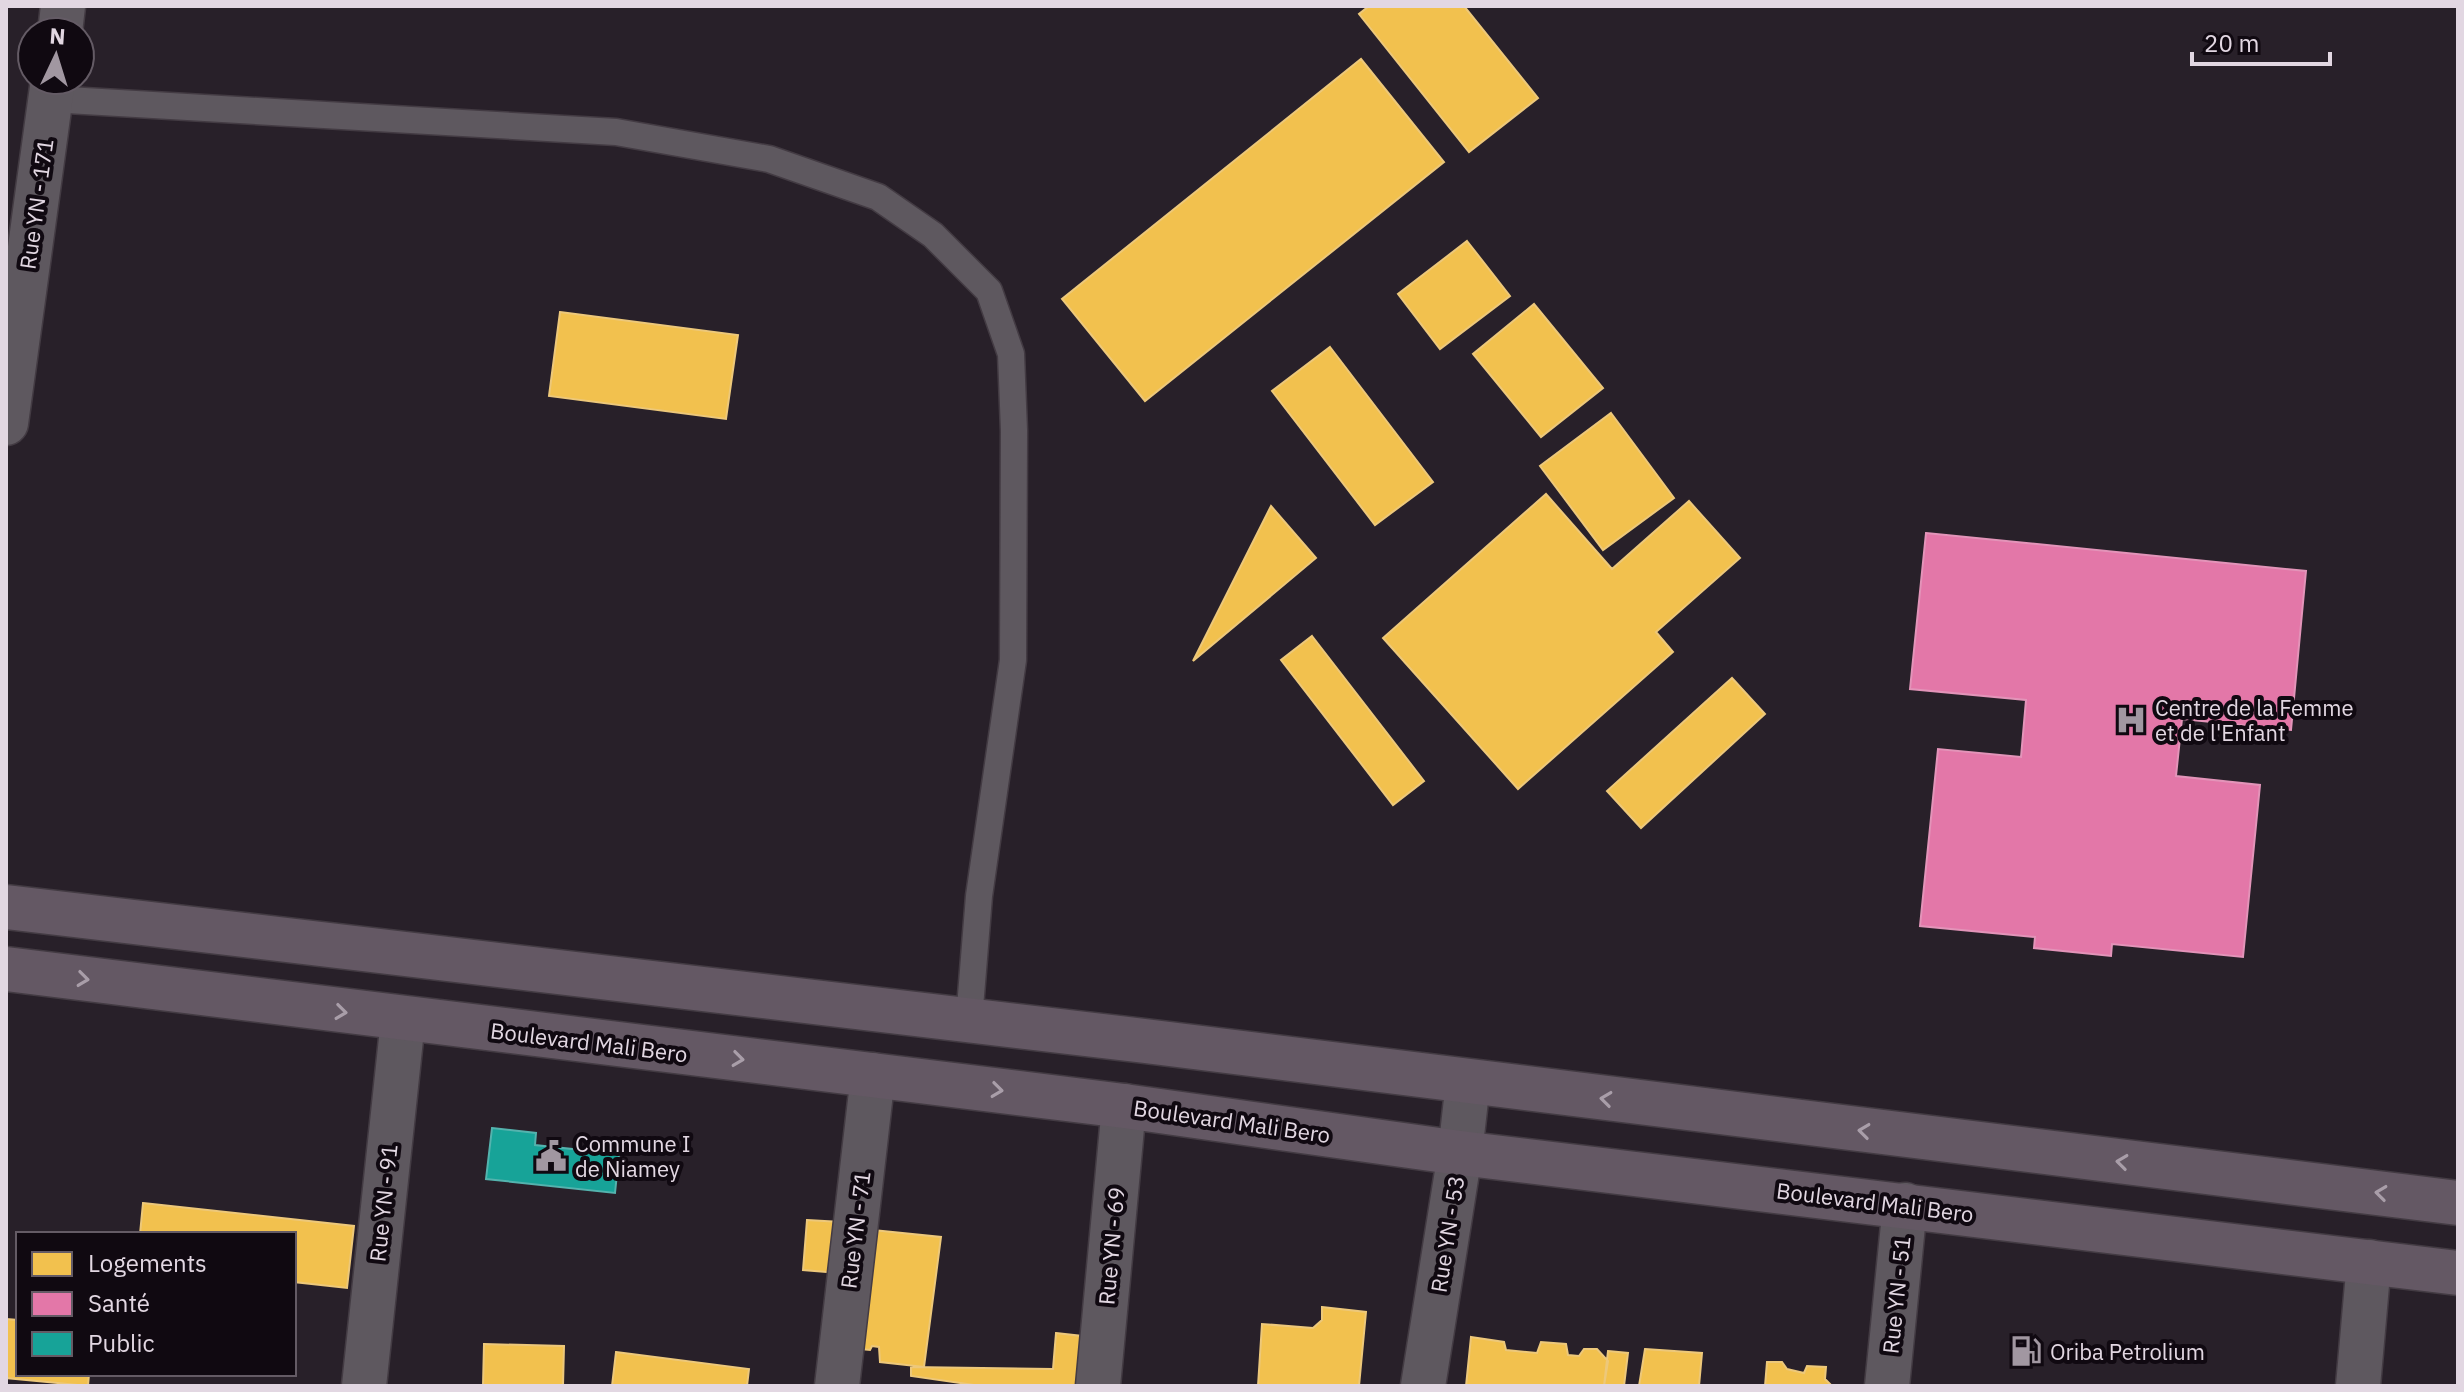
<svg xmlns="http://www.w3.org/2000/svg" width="2464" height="1392" font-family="'IBM Plex Sans',sans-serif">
	<rect width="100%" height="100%" fill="#282029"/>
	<path fill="#f2c14e" stroke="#edc87a" stroke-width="2" d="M 1369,6 L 1464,6 L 1538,98 L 1469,152 L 1359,14 Z
		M 1361,59 L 1444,162 L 1145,401 L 1062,299 Z
		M 1467,241 L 1510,296 L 1440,349 L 1398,294 Z
		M 1534,304 L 1603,388 L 1541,437 L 1473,354 Z
		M 560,312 L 738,335 L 726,419 L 549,396 Z
		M 1330,347 L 1433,482 L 1375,525 L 1272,391 Z
		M 1611,413 L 1674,498 L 1603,550 L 1540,466 Z
		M 1546,494 L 1612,569 L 1689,501 L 1740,558 L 1656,632 L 1673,652 L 1518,789 L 1383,638 Z
		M 1271,506 L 1316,558 L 1193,661 Z
		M 1312,636 L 1424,781 L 1393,805 L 1281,660 Z
		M 1732,678 L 1765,714 L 1641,828 L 1607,791 Z
		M 143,1203 L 354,1226 L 347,1288 L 294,1282 L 294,1234 L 140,1234 Z
		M 807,1220 L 841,1222 L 838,1273 L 803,1270 Z
		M 863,1229 L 941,1237 L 924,1367 L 880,1362 L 879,1347 L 872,1346 L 870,1350 L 850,1348 Z
		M 1322,1307 L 1366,1312 L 1359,1386 L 1258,1386 L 1262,1324 L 1313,1328 L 1322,1320 Z
		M 6,1319 L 18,1320 L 18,1374 L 89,1374 L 88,1386 L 6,1378 Z
		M 1056,1333 L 1082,1336 L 1076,1386 L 981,1386 L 911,1376 L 911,1367 L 1053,1369 Z
		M 1471,1337 L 1504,1342 L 1506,1350 L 1537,1353 L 1541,1342 L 1566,1344 L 1568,1355 L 1579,1356 L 1584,1349 L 1597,1349 L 1608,1361 L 1604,1386 L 1466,1386 Z
		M 484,1344 L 564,1346 L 563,1386 L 483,1386 Z
		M 1645,1349 L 1702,1353 L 1699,1386 L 1639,1386 Z
		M 1608,1351 L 1628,1353 L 1624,1386 L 1604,1386 Z
		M 616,1352 L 749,1369 L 747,1386 L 612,1386 Z
		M 1767,1362 L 1782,1362 L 1787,1369 L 1804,1373 L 1807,1366 L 1826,1367 L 1825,1379 L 1831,1385 L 1859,1386 L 1765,1386 Z"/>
	<path fill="#e377a8" stroke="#e394b9" stroke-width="2" d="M 1926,533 L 2306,571 L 2291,730 L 2182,719 L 2176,776 L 2260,785 L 2243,957 L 2112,944 L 2111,956 L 2034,948 L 2035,937 L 1920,926 L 1938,749 L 2021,757 L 2026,700 L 1910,689 Z"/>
	<path fill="#17a398" stroke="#54b3ae" stroke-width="2" d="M 492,1128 L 536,1133 L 535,1145 L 619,1154 L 615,1193 L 486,1179 Z"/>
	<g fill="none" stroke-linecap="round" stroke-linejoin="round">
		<defs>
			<path id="service" d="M 50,99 L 616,132 L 769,159 L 878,197 L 933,235 L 989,291 L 1011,354 L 1014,431 L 1013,660 L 979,896 L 969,1020"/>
			<path id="minor" d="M 60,32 L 63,6
				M 6,423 L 53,80
				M 364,1386 L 403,1020
				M 837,1386 L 873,1075
				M 1098,1386 L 1124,1106
				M 1423,1386 L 1460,1153 L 1468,1082
				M 1887,1386 L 1905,1205
				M 2358,1386 L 2369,1262"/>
			<path id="primary" d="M 6,907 L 1145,1041 L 2458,1203
				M 6,969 L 1124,1106 L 1460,1153 L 2458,1273"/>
		</defs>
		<use href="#service" stroke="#433b43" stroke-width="29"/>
		<use href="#minor" stroke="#433b43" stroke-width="47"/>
		<use href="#primary" stroke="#433b43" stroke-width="47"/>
		<use href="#service" stroke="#5e585f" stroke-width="26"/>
		<use href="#minor" stroke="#5e585f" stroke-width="44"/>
		<use href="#primary" stroke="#645864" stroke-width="44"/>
	</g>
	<defs><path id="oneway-chevron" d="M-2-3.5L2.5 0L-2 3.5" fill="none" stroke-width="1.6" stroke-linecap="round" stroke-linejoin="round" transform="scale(2)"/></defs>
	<g stroke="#a99ea9">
		<use href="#oneway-chevron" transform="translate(83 979) rotate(7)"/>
		<use href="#oneway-chevron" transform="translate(341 1012) rotate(7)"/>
		<use href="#oneway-chevron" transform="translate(738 1059) rotate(7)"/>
		<use href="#oneway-chevron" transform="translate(997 1090) rotate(7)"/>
		<use href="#oneway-chevron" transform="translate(1606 1099) rotate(-173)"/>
		<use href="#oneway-chevron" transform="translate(1864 1131) rotate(-173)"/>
		<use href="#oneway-chevron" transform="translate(2122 1162) rotate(-173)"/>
		<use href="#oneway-chevron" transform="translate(2381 1193) rotate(-173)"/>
	</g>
	<defs>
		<symbol id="hospital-bare" viewBox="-9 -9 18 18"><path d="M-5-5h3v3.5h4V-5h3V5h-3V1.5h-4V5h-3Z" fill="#a197a1" stroke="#100911" stroke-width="2.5" paint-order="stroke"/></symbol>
		<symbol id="civic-bare" viewBox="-9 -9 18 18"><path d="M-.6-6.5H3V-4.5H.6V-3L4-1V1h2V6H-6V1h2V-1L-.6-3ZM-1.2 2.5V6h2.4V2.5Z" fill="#a197a1" stroke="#100911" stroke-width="2.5" paint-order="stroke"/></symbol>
		<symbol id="fuel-bare" viewBox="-9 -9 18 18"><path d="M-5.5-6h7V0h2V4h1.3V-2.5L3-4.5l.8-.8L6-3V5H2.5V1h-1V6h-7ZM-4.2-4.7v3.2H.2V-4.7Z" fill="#a197a1" stroke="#100911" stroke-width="2.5" paint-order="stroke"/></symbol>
	</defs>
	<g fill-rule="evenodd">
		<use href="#hospital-bare" x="2109" y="698" width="44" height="44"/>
		<use href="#civic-bare" x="529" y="1134" width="44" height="44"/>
		<use href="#fuel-bare" x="2004" y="1329" width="44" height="44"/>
	</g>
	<g text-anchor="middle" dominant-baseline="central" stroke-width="8" stroke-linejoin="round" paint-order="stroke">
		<g font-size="22" fill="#e2d7e2" stroke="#100911">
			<text transform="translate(36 204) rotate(-82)">Rue YN - 171</text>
			<text transform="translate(589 1042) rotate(7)">Boulevard Mali Bero</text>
			<text transform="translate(1232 1121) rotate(8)">Boulevard Mali Bero</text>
			<text transform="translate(1875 1202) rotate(7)">Boulevard Mali Bero</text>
			<text transform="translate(383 1203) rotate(-84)">Rue YN - 91</text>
			<text transform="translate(855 1230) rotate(-83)">Rue YN - 71</text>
			<text transform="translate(1447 1234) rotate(-81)">Rue YN - 53</text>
			<text transform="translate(1111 1246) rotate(-85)">Rue YN - 69</text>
			<text transform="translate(1896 1295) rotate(-84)">Rue YN - 51</text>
		</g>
		<g font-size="22" fill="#e2d7e2" stroke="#100911" text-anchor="start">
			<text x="2155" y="707">Centre de la Femme<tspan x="2155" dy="25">et de l'Enfant</tspan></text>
			<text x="575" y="1143">Commune I<tspan x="575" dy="25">de Niamey</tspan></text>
			<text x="2050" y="1351">Oriba Petrolium</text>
		</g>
	</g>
	<rect width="2464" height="1392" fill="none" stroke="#e2d7e2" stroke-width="16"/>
	<rect x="16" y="1232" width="280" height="144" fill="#100911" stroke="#645b65" stroke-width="2"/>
	<rect x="32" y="1252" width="40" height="24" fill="#f2c14e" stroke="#645b65" stroke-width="2"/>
	<text x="88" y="1272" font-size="24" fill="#e2d7e2">Logements</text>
	<rect x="32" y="1292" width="40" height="24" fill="#e377a8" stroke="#645b65" stroke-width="2"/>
	<text x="88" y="1312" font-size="24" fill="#e2d7e2">Santé</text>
	<rect x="32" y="1332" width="40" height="24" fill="#17a398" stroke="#645b65" stroke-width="2"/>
	<text x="88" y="1352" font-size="24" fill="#e2d7e2">Public</text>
	<g transform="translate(56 56) rotate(4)"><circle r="38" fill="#100911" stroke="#645b65" stroke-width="2"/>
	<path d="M0-6L14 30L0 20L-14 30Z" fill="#a197a1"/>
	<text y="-12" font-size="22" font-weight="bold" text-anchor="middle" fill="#e2d7e2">N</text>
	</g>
	<path d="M2192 52v12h138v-12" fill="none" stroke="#e2d7e2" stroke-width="4"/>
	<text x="2204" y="52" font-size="24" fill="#e2d7e2" stroke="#100911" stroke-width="6" paint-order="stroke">20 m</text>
</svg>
